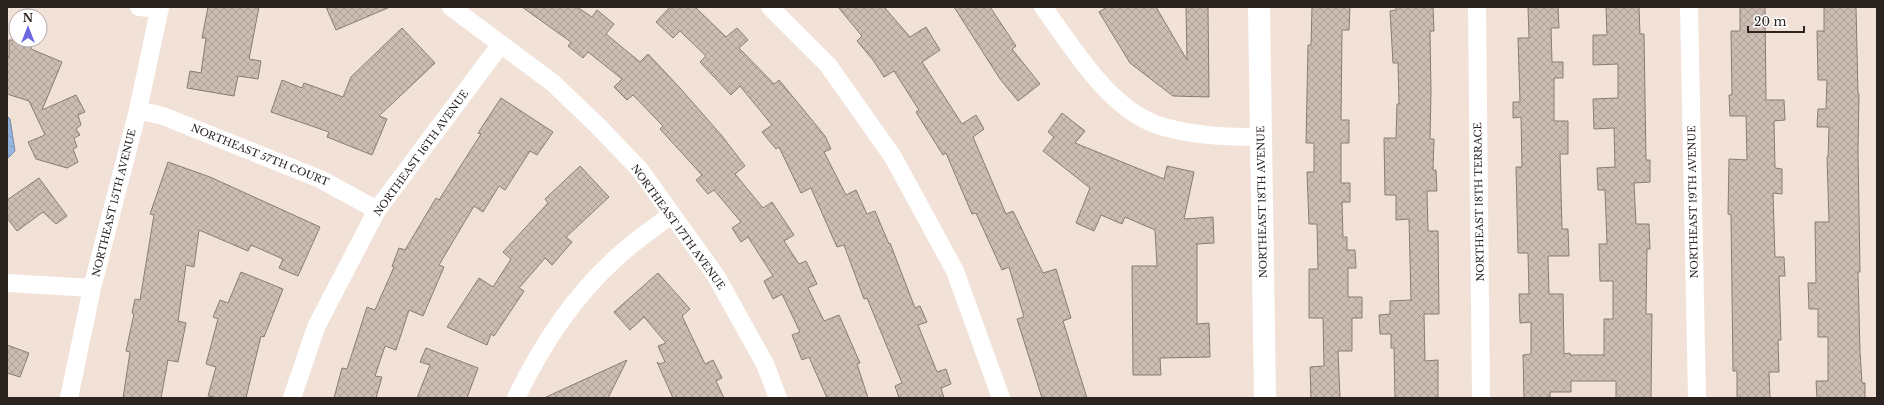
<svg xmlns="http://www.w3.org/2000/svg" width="1884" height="405" font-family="'Libre Baskerville',serif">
	<defs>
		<pattern id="water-waves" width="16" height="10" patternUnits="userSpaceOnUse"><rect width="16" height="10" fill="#97b5df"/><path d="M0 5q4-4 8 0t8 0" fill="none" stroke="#829bbf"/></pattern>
		<pattern id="building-cross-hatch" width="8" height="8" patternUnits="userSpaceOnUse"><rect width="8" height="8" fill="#ccbcb2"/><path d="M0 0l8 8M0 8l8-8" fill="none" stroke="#afa199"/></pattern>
	</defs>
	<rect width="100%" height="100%" fill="#f2e1d7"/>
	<path fill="url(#water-waves)" stroke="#7689a6" d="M 7,116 L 10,119 L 15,151 L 7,159 Z"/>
	<path fill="url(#building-cross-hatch)" stroke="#8b7c73" d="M 208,7 L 259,7 L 249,59 L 261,61 L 258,79 L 238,76 L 234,96 L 187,88 L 190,71 L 201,73 L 206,38 L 202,38 Z
		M 326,7 L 390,7 L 336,30 Z
		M 522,7 L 577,7 L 592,17 L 597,10 L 614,24 L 606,34 L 640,62 L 648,54 L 680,88 L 722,136 L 745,166 L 735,174 L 763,208 L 772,202 L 794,235 L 784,241 L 799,264 L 806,261 L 817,284 L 808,288 L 824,321 L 839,315 L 860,363 L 857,364 L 868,398 L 827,398 L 809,357 L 802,360 L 792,335 L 800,332 L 782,294 L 773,299 L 764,281 L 773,276 L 748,237 L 741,242 L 732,228 L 741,222 L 714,190 L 708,194 L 696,180 L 702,175 L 660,129 L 663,126 L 633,95 L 627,100 L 614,87 L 622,79 L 588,52 L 583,58 L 568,46 L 571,42 Z
		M 670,7 L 695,7 L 726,37 L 737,28 L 748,40 L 739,48 L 774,84 L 779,80 L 825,136 L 831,149 L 824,152 L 846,195 L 856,190 L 867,214 L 875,211 L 889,244 L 890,243 L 915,308 L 920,306 L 927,322 L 918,325 L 937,372 L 946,369 L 951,384 L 941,388 L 944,398 L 899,398 L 895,386 L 902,383 L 867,298 L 864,299 L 844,245 L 837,247 L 811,188 L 801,193 L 779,147 L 776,149 L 762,132 L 772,125 L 740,86 L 731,95 L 700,62 L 706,56 L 680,31 L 673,38 L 656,22 Z
		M 838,7 L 884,7 L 910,37 L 926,27 L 940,50 L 922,62 L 962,124 L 976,115 L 984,129 L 973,137 L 1006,214 L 1013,211 L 1043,273 L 1056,269 L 1071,318 L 1063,321 L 1087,398 L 1042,398 L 1017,319 L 1024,317 L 1009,267 L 1002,270 L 976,213 L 972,214 L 946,153 L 943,155 L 916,112 L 919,110 L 894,71 L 884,77 L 873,60 L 857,41 L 862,36 Z
		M 954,7 L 990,7 L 1016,46 L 1012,49 L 1040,84 L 1018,101 L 1000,79 Z
		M 1107,7 L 1156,7 L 1187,60 L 1186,7 L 1208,7 L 1209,97 L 1173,96 L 1130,63 L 1099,12 Z
		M 1312,7 L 1350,7 L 1349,30 L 1342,30 L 1341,120 L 1349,120 L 1349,143 L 1341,143 L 1341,183 L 1350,183 L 1350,202 L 1342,202 L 1343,237 L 1347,237 L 1347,250 L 1355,250 L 1356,268 L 1348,268 L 1348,297 L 1362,297 L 1362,318 L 1352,318 L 1352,351 L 1338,351 L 1340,398 L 1311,398 L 1310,367 L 1324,366 L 1323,318 L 1309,318 L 1309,269 L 1318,269 L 1317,224 L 1309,224 L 1307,172 L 1314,172 L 1314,143 L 1306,143 L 1308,45 L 1311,45 Z
		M 1396,7 L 1433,7 L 1434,31 L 1430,31 L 1431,92 L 1430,139 L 1434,139 L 1433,170 L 1436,170 L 1437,191 L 1427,191 L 1428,231 L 1438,231 L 1439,314 L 1424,314 L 1425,361 L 1438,360 L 1438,398 L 1395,398 L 1394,348 L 1391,348 L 1391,334 L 1380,334 L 1379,315 L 1390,314 L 1390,301 L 1411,300 L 1409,219 L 1396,220 L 1396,195 L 1385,195 L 1384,138 L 1396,138 L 1397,104 L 1399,104 L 1398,63 L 1393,63 L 1390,11 L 1396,10 Z
		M 1528,7 L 1558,7 L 1559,28 L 1551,28 L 1552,62 L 1563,62 L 1563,78 L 1554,78 L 1554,121 L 1568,121 L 1568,154 L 1560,154 L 1562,229 L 1568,229 L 1569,256 L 1548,256 L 1549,294 L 1563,294 L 1564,354 L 1570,353 L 1570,355 L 1604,355 L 1604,319 L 1613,319 L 1613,281 L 1600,281 L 1599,244 L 1607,244 L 1605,190 L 1598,190 L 1597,168 L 1615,167 L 1614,128 L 1594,129 L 1593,99 L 1618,98 L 1618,64 L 1593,65 L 1593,35 L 1607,35 L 1606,7 L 1639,7 L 1640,34 L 1644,34 L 1646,160 L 1650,160 L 1650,182 L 1634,183 L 1636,224 L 1649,224 L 1650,249 L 1647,249 L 1646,314 L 1652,314 L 1651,398 L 1616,398 L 1616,381 L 1571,381 L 1571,392 L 1550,392 L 1550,398 L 1524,398 L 1523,355 L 1531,354 L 1531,322 L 1520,323 L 1519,294 L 1529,294 L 1528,253 L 1518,253 L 1516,167 L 1522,167 L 1521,117 L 1513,118 L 1513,102 L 1520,102 L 1518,38 L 1529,38 Z
		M 1740,7 L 1765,7 L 1766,100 L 1784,100 L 1785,120 L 1774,121 L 1775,168 L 1782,169 L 1782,194 L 1773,193 L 1775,257 L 1784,257 L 1785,276 L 1779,276 L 1781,340 L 1778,340 L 1779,372 L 1769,372 L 1770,398 L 1737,398 L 1737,371 L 1733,371 L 1731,215 L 1728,214 L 1729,159 L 1747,160 L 1746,116 L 1730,116 L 1729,95 L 1732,95 L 1731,31 L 1740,31 Z
		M 1824,7 L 1856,7 L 1858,94 L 1859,94 L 1858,151 L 1860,272 L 1858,272 L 1860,352 L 1862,383 L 1865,383 L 1865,398 L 1817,398 L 1816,381 L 1828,381 L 1828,337 L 1818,337 L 1818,309 L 1809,309 L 1808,283 L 1816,283 L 1815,222 L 1829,222 L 1827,157 L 1828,157 L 1829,127 L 1817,127 L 1818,109 L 1826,109 L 1827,80 L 1818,80 L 1817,31 L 1824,31 Z
		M 402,28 L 435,63 L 379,116 L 387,119 L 372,155 L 327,137 L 329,132 L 271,112 L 282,80 L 302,88 L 304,83 L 343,97 L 351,77 Z
		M 9,40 L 31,40 L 31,49 L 62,62 L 42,110 L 76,95 L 85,112 L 78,115 L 81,125 L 76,129 L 80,135 L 74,138 L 77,147 L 73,149 L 78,162 L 67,168 L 36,159 L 28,142 L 45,135 L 29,101 L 7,94 L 7,61 L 9,56 Z
		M 501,98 L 553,132 L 537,155 L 530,151 L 505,190 L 499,186 L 483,212 L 474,206 L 439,265 L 444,267 L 423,316 L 409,310 L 396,350 L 385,346 L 375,376 L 382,377 L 376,398 L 334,398 L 342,368 L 347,369 L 367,307 L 375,310 L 394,267 L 392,266 L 399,248 L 405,250 L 436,198 L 439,200 L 481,134 L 478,133 Z
		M 1062,113 L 1085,131 L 1075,143 L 1164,179 L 1167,166 L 1194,172 L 1184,219 L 1213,217 L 1214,243 L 1197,244 L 1197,324 L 1209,323 L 1210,357 L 1160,358 L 1161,375 L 1133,375 L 1132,266 L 1157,266 L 1155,230 L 1125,217 L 1122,224 L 1101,215 L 1094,231 L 1076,223 L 1090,188 L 1043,151 L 1054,137 L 1048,132 Z
		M 168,162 L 210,177 L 320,227 L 298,276 L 279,268 L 283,259 L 251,245 L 248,251 L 199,230 L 194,267 L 186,265 L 178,321 L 186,323 L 178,362 L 168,360 L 161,398 L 123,398 L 130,352 L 126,351 L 134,314 L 132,313 L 135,299 L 140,300 L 154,215 L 150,214 Z
		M 580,166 L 609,197 L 566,237 L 572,242 L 552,265 L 545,258 L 519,288 L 524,291 L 494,336 L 491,334 L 487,345 L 447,327 L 479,278 L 493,287 L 511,259 L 503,252 L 548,203 L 545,199 Z
		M 39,178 L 67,216 L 56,224 L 43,212 L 17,231 L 7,218 L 7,200 Z
		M 241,272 L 283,289 L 264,337 L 261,336 L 246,398 L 218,398 L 208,396 L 216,367 L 206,364 L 218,319 L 213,317 L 220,300 L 228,303 Z
		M 658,273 L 690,309 L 682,316 L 705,364 L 713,360 L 722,378 L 716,381 L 724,398 L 673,398 L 657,362 L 660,364 L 665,362 L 658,346 L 666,343 L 644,317 L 630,330 L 614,312 Z
		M 7,345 L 29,353 L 20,377 L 7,373 Z
		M 426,348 L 478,368 L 467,398 L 417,398 L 430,365 L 420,362 Z
		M 627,360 L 608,398 L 544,398 Z"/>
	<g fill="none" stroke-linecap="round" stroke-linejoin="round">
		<path stroke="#fff" stroke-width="18" d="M 139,7 L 160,9
			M 451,7 L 553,83 L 599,127 L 640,170 L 716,276 L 765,364 L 778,398
			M 770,7 L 828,65 L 893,157 L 955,271 L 1001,398
			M 1043,7 C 1074,49 1111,113 1164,127 C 1196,136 1229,137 1261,137
			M 1477,7 L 1481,398
			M 1689,7 L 1697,398
			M 138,110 L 163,116 L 320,179 L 377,210
			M 7,283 L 92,288
			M 69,398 L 92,288 L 138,110 L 160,7
			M 292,398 L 316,327 L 377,210 L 501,44
			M 516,398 C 541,346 572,298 615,259 C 632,243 652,229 671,215"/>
		<path stroke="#fff" stroke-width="22" d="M 1259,7 L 1265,398"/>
	</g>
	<g text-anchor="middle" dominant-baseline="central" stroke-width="3" stroke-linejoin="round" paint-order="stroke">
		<g font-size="10" fill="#2a2320" stroke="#fff">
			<text transform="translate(421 153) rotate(-54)">NORTHEAST 16TH AVENUE</text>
			<text transform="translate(260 155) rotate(22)">NORTHEAST 57TH COURT</text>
			<text transform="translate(1262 202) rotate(-91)">NORTHEAST 18TH AVENUE</text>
			<text transform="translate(1479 202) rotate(-91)">NORTHEAST 18TH TERRACE</text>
			<text transform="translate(1693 202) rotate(-91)">NORTHEAST 19TH AVENUE</text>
			<text transform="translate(114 203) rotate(-76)">NORTHEAST 15TH AVENUE</text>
			<text transform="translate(678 227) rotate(54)">NORTHEAST 17TH AVENUE</text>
		</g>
	</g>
	<rect width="1884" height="405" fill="none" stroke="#2a2320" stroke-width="16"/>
	<g transform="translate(28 28)"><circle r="19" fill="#ffffff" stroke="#aaa7a6"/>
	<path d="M0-3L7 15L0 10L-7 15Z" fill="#6b67e1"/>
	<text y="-6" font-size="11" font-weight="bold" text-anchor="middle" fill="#2a2320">N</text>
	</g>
	<path d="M1748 26v6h56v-6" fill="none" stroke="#2a2320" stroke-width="2"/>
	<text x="1754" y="26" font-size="12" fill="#2a2320" stroke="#ffffff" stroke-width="3" paint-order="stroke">20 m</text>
</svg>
